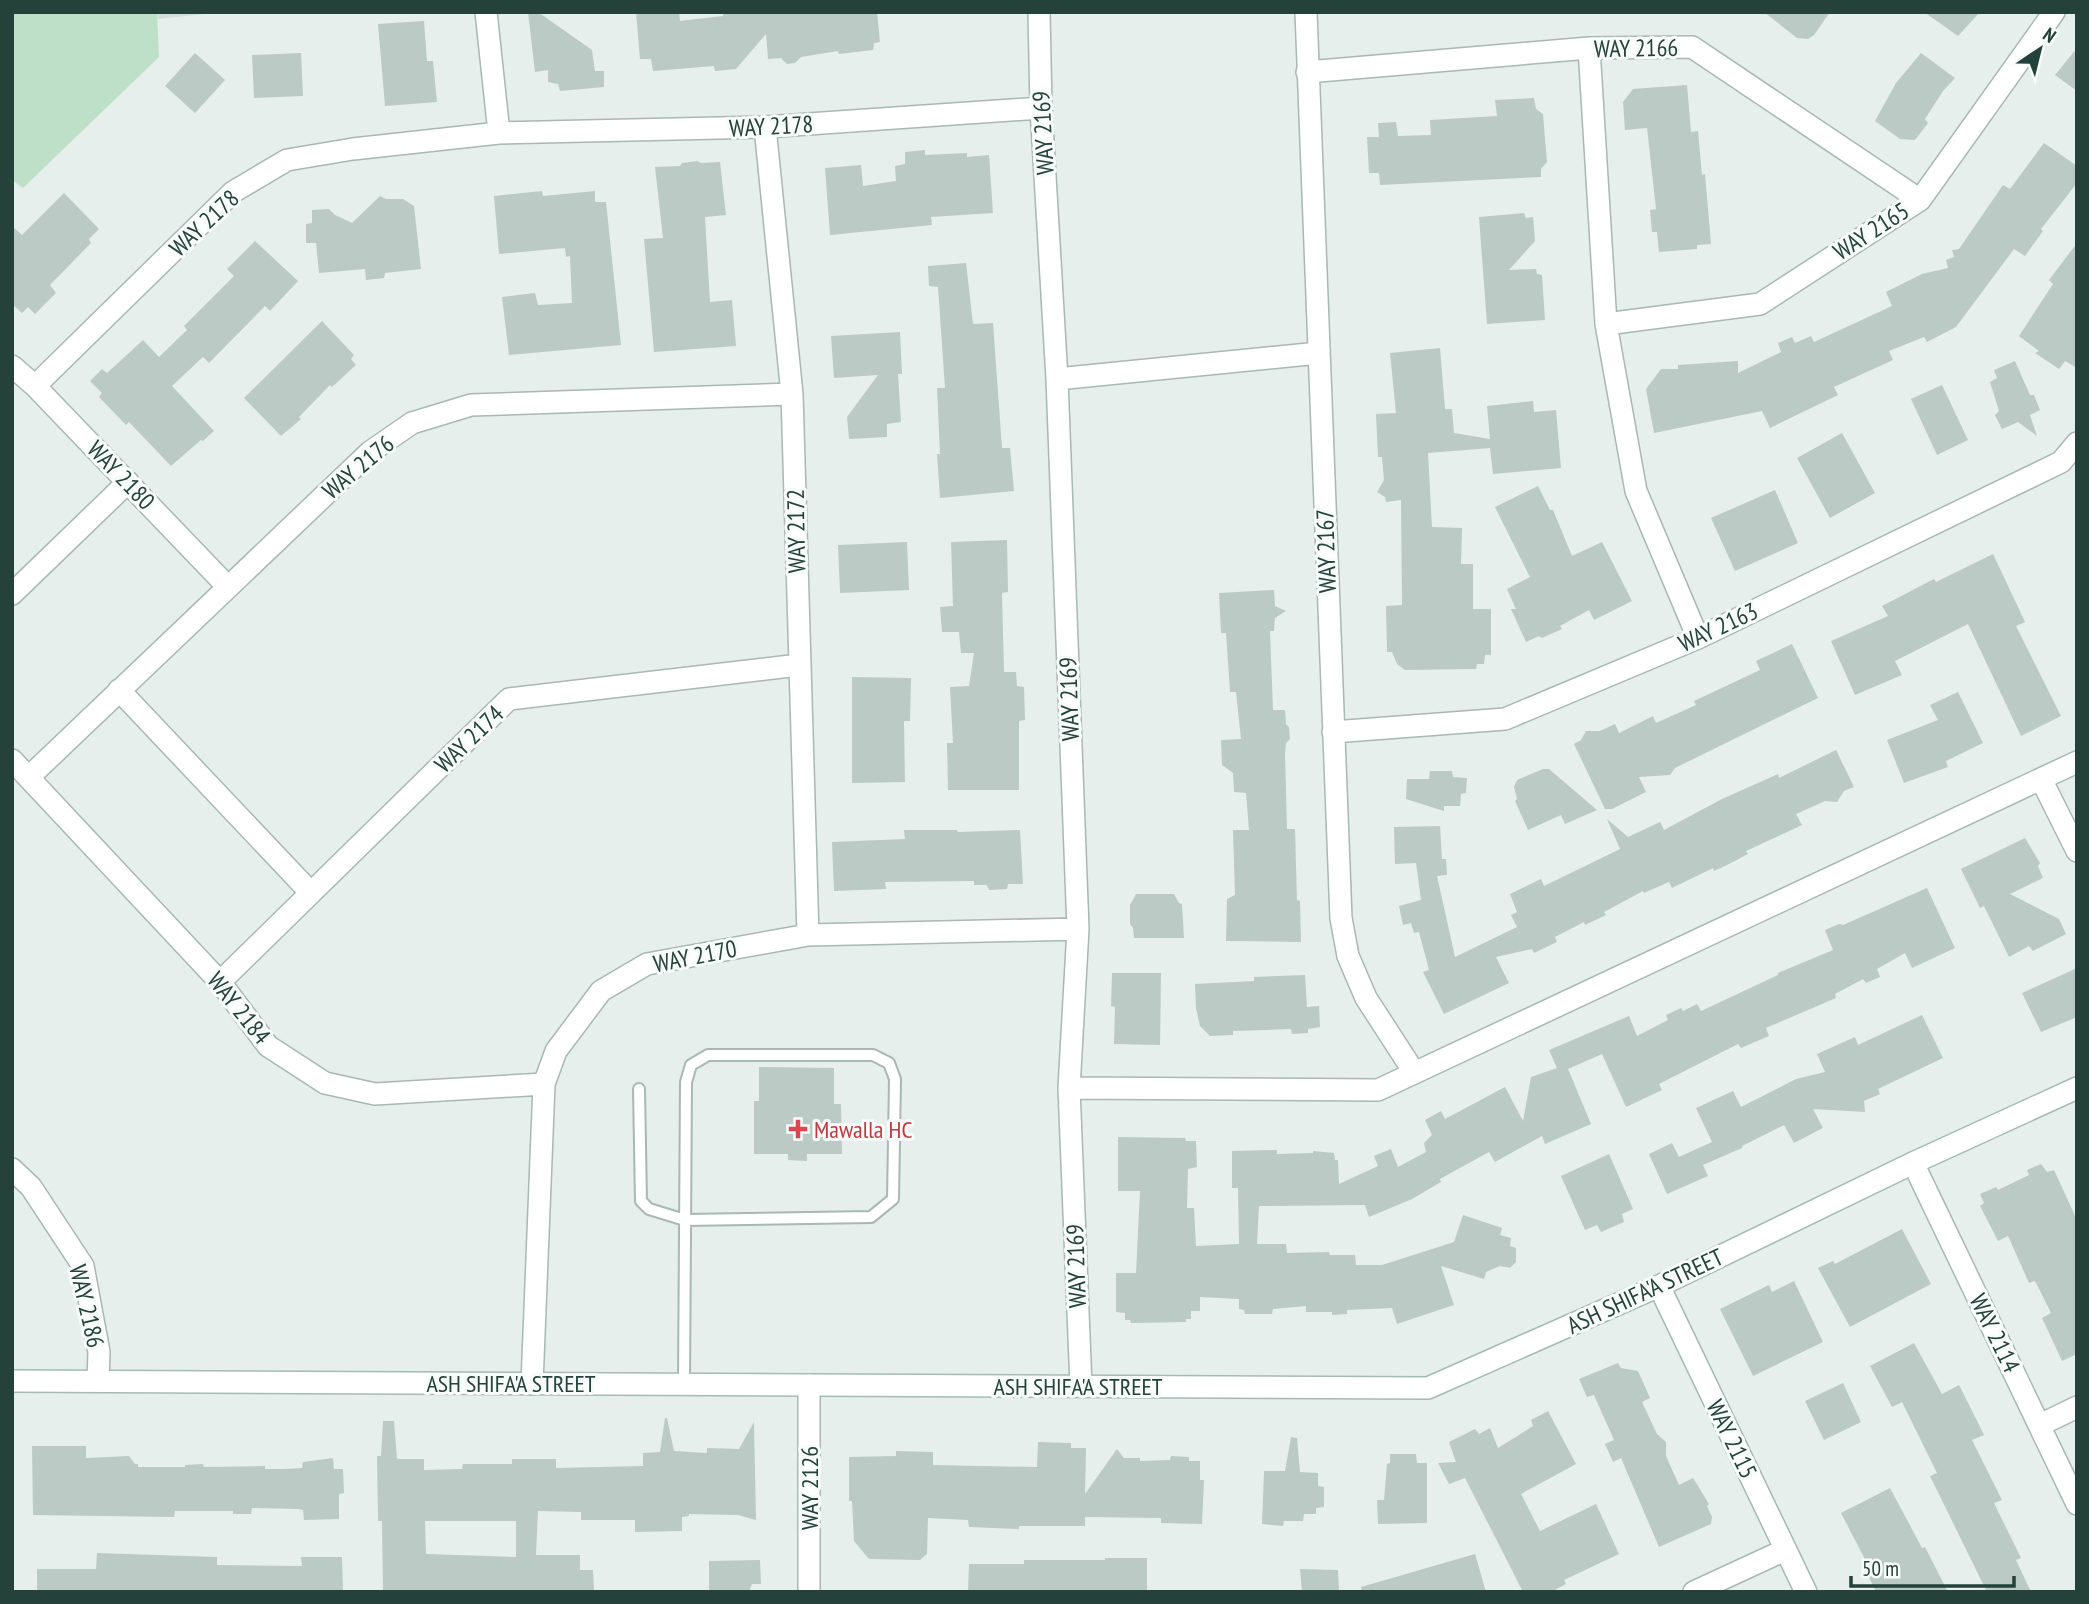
<svg xmlns="http://www.w3.org/2000/svg" width="2089" height="1604" font-family="'PT Sans Narrow',sans-serif">
	<rect width="100%" height="100%" fill="#e6efeb"/>
	<path fill="#d4dfda" d="M 157,12 L 223,12 L 158,19 Z"/>
	<path fill="#bfe0c8" d="M 12,12 L 157,12 L 159,57 L 23,188 L 12,180 Z"/>
	<path fill="#bbcac4" fill-rule="evenodd" d="M 528,12 L 538,12 L 592,50 L 595,71 L 604,71 L 604,87 L 560,91 L 558,84 L 548,82 L 548,70 L 535,72 Z
		M 636,12 L 679,12 L 680,21 L 723,16 L 723,12 L 877,12 L 880,42 L 874,43 L 873,50 L 839,54 L 838,51 L 801,57 L 795,63 L 787,64 L 781,58 L 768,59 L 766,34 L 736,69 L 715,71 L 714,66 L 653,71 L 651,59 L 640,59 Z
		M 1764,12 L 1830,12 L 1814,35 L 1808,39 L 1797,38 Z
		M 1924,12 L 1980,12 L 1958,36 Z
		M 424,21 L 427,61 L 433,61 L 437,102 L 385,106 L 378,24 Z
		M 2077,48 L 2077,91 L 2055,75 Z
		M 195,53 L 225,80 L 195,113 L 165,86 Z
		M 301,53 L 303,96 L 254,98 L 252,55 Z
		M 1921,53 L 1955,78 L 1943,91 L 1925,119 L 1928,123 L 1915,140 L 1900,139 L 1875,121 L 1896,83 Z
		M 1687,85 L 1691,132 L 1698,131 L 1702,175 L 1705,174 L 1711,244 L 1697,245 L 1697,249 L 1659,252 L 1657,232 L 1652,232 L 1650,210 L 1656,209 L 1647,128 L 1625,130 L 1623,102 L 1633,89 Z
		M 1534,98 L 1536,109 L 1543,114 L 1545,139 L 1547,162 L 1541,169 L 1541,177 L 1380,185 L 1379,173 L 1369,173 L 1367,137 L 1379,137 L 1378,123 L 1396,122 L 1398,136 L 1431,135 L 1430,120 L 1497,116 L 1495,100 Z
		M 2044,143 L 2077,166 L 2077,183 L 2041,229 L 2043,231 L 2025,256 L 2014,249 L 1956,327 L 1927,342 L 1924,337 L 1889,351 L 1893,360 L 1834,387 L 1838,395 L 1770,428 L 1762,411 L 1654,433 L 1646,389 L 1661,369 L 1678,369 L 1678,365 L 1738,361 L 1738,373 L 1781,352 L 1778,343 L 1792,337 L 1795,343 L 1811,336 L 1814,342 L 1892,306 L 1886,292 L 1922,274 L 1948,268 L 1946,260 L 1954,257 L 1952,250 L 1959,249 L 2003,185 L 2010,189 Z
		M 925,150 L 925,155 L 967,153 L 967,157 L 989,155 L 993,213 L 931,217 L 932,225 L 830,235 L 825,168 L 861,165 L 863,186 L 896,181 L 895,166 L 905,164 L 905,152 Z
		M 697,161 L 701,163 L 720,162 L 726,215 L 705,217 L 710,302 L 732,300 L 736,346 L 654,352 L 644,239 L 663,238 L 655,167 L 680,166 L 682,163 Z
		M 542,191 L 543,196 L 595,191 L 595,202 L 606,202 L 621,345 L 509,355 L 502,297 L 535,293 L 538,305 L 572,303 L 570,256 L 566,257 L 565,248 L 499,254 L 494,196 Z
		M 64,193 L 99,229 L 89,239 L 91,243 L 50,285 L 56,293 L 35,314 L 28,307 L 22,313 L 12,304 L 12,226 L 22,235 Z
		M 380,196 L 386,199 L 403,199 L 414,206 L 421,269 L 385,273 L 384,278 L 366,280 L 365,269 L 319,273 L 316,243 L 306,243 L 306,224 L 312,223 L 312,210 L 329,209 L 335,215 L 352,223 Z
		M 1524,213 L 1526,218 L 1533,217 L 1535,241 L 1509,270 L 1536,269 L 1537,274 L 1542,275 L 1545,320 L 1487,324 L 1479,217 Z
		M 255,241 L 298,281 L 270,311 L 265,306 L 209,363 L 203,357 L 172,386 L 214,431 L 203,441 L 201,440 L 171,466 L 129,422 L 126,425 L 99,397 L 102,393 L 90,381 L 102,369 L 107,373 L 143,340 L 159,357 L 187,330 L 184,326 L 234,276 L 227,269 Z
		M 2077,243 L 2077,368 L 2065,361 L 2059,369 L 2035,353 L 2039,351 L 2019,336 L 2053,284 L 2049,280 Z
		M 966,263 L 973,324 L 993,323 L 1002,448 L 1010,448 L 1014,491 L 940,498 L 937,454 L 940,454 L 937,388 L 945,388 L 938,287 L 929,286 L 928,266 Z
		M 322,321 L 354,355 L 351,359 L 356,365 L 332,387 L 330,385 L 299,417 L 301,419 L 281,436 L 244,398 Z
		M 900,332 L 902,374 L 898,374 L 901,422 L 887,424 L 887,437 L 849,439 L 847,417 L 878,375 L 834,378 L 831,336 Z
		M 1440,348 L 1445,409 L 1452,409 L 1454,433 L 1490,439 L 1487,406 L 1533,401 L 1534,412 L 1556,410 L 1561,468 L 1493,474 L 1490,448 L 1428,453 L 1432,527 L 1462,528 L 1461,564 L 1473,564 L 1473,609 L 1491,609 L 1491,655 L 1485,655 L 1484,664 L 1477,664 L 1476,669 L 1405,670 L 1397,664 L 1392,652 L 1387,652 L 1386,606 L 1402,605 L 1401,500 L 1386,502 L 1385,497 L 1377,492 L 1384,480 L 1382,457 L 1378,457 L 1376,414 L 1396,413 L 1390,353 Z
		M 2015,361 L 2030,395 L 2034,395 L 2040,410 L 2030,415 L 2037,436 L 2018,422 L 2002,429 L 1995,415 L 1999,411 L 1990,382 L 1997,378 L 1994,370 Z
		M 1942,385 L 1968,440 L 1937,455 L 1911,399 Z
		M 1842,433 L 1875,493 L 1830,518 L 1797,458 Z
		M 1538,486 L 1550,510 L 1553,510 L 1572,556 L 1602,542 L 1632,601 L 1594,620 L 1589,610 L 1560,626 L 1562,629 L 1542,638 L 1539,636 L 1526,642 L 1511,609 L 1516,609 L 1507,589 L 1530,577 L 1495,507 Z
		M 1775,490 L 1798,543 L 1735,571 L 1711,518 Z
		M 1007,540 L 1008,592 L 1002,593 L 1004,672 L 1016,672 L 1017,686 L 1024,687 L 1025,720 L 1019,721 L 1019,790 L 948,790 L 947,743 L 953,743 L 950,687 L 969,686 L 974,653 L 961,653 L 959,632 L 942,632 L 940,607 L 953,606 L 951,542 Z
		M 907,542 L 909,590 L 840,593 L 838,545 Z
		M 1993,554 L 2025,622 L 2016,626 L 2061,716 L 2021,736 L 1968,624 L 1895,661 L 1902,675 L 1855,695 L 1831,641 L 1888,616 L 1882,606 L 1934,579 L 1936,582 Z
		M 1274,590 L 1275,606 L 1286,611 L 1275,618 L 1274,631 L 1270,631 L 1273,710 L 1285,710 L 1286,724 L 1289,727 L 1290,739 L 1286,743 L 1285,754 L 1287,829 L 1295,829 L 1297,900 L 1300,901 L 1301,942 L 1226,941 L 1227,899 L 1235,895 L 1233,830 L 1249,830 L 1246,793 L 1234,792 L 1233,773 L 1222,765 L 1221,740 L 1241,739 L 1236,692 L 1230,692 L 1226,633 L 1221,633 L 1219,593 Z
		M 1792,644 L 1818,698 L 1675,768 L 1670,775 L 1639,777 L 1646,792 L 1612,809 L 1605,809 L 1574,744 L 1581,740 L 1586,731 L 1600,731 L 1615,724 L 1619,733 L 1653,716 L 1656,723 L 1696,705 L 1694,701 L 1760,670 L 1756,661 Z
		M 852,677 L 911,678 L 910,721 L 904,721 L 905,782 L 852,783 Z
		M 1958,692 L 1983,743 L 1946,761 L 1948,767 L 1904,783 L 1887,740 L 1938,720 L 1930,705 Z
		M 1836,750 L 1854,787 L 1844,791 L 1837,802 L 1825,801 L 1796,814 L 1802,825 L 1746,851 L 1748,854 L 1727,865 L 1714,871 L 1713,868 L 1672,888 L 1669,882 L 1644,893 L 1643,891 L 1604,912 L 1606,915 L 1585,925 L 1584,922 L 1555,937 L 1557,942 L 1534,953 L 1532,949 L 1496,957 L 1509,983 L 1444,1014 L 1423,972 L 1429,970 L 1419,932 L 1414,933 L 1411,923 L 1403,925 L 1399,906 L 1421,900 L 1416,863 L 1395,864 L 1394,827 L 1440,826 L 1442,859 L 1446,859 L 1447,875 L 1437,876 L 1455,957 L 1517,927 L 1511,915 L 1517,912 L 1510,894 L 1541,879 L 1544,886 L 1620,849 L 1607,819 L 1628,837 L 1660,822 L 1664,830 L 1722,799 L 1778,774 L 1779,778 Z
		M 1543,769 L 1549,769 L 1597,810 L 1565,824 L 1561,815 L 1528,830 L 1515,801 L 1517,799 L 1514,787 L 1517,780 Z
		M 1430,771 L 1452,771 L 1453,777 L 1467,778 L 1466,793 L 1461,794 L 1460,806 L 1444,806 L 1444,811 L 1406,799 L 1407,779 L 1429,779 Z
		M 904,830 L 957,830 L 958,832 L 1020,830 L 1023,884 L 1008,884 L 1007,889 L 989,890 L 987,885 L 974,885 L 974,881 L 885,882 L 886,889 L 834,891 L 832,842 L 905,839 Z
		M 2025,838 L 2040,863 L 2038,866 L 2043,878 L 2010,894 L 2059,919 L 2066,934 L 2033,951 L 2029,946 L 2009,957 L 1984,906 L 1980,908 L 1961,869 Z
		M 1927,888 L 1955,948 L 1912,968 L 1905,953 L 1877,969 L 1880,977 L 1866,983 L 1863,979 L 1835,994 L 1836,998 L 1766,1028 L 1769,1036 L 1741,1048 L 1738,1044 L 1659,1084 L 1662,1090 L 1626,1107 L 1602,1054 L 1568,1069 L 1591,1124 L 1545,1144 L 1542,1136 L 1495,1162 L 1489,1152 L 1440,1179 L 1441,1182 L 1412,1199 L 1369,1217 L 1365,1205 L 1259,1206 L 1257,1244 L 1286,1244 L 1287,1253 L 1329,1252 L 1330,1255 L 1355,1255 L 1356,1265 L 1382,1265 L 1454,1242 L 1463,1215 L 1502,1228 L 1500,1235 L 1511,1238 L 1510,1246 L 1516,1248 L 1516,1262 L 1510,1268 L 1500,1266 L 1486,1272 L 1484,1279 L 1441,1266 L 1454,1305 L 1397,1324 L 1392,1308 L 1347,1310 L 1347,1314 L 1332,1315 L 1332,1312 L 1306,1312 L 1306,1306 L 1273,1309 L 1272,1314 L 1245,1314 L 1244,1310 L 1239,1309 L 1239,1299 L 1200,1297 L 1200,1311 L 1191,1311 L 1191,1319 L 1186,1319 L 1186,1322 L 1131,1323 L 1130,1320 L 1125,1320 L 1125,1313 L 1116,1312 L 1116,1273 L 1136,1273 L 1140,1191 L 1118,1191 L 1118,1137 L 1185,1138 L 1186,1141 L 1196,1141 L 1197,1167 L 1188,1169 L 1187,1208 L 1194,1208 L 1196,1246 L 1239,1244 L 1238,1188 L 1232,1188 L 1232,1151 L 1277,1150 L 1277,1154 L 1313,1153 L 1313,1151 L 1334,1153 L 1335,1160 L 1338,1160 L 1339,1184 L 1378,1166 L 1374,1156 L 1391,1149 L 1398,1167 L 1426,1152 L 1424,1143 L 1432,1135 L 1425,1120 L 1441,1111 L 1445,1119 L 1505,1087 L 1523,1121 L 1531,1077 L 1557,1068 L 1549,1050 L 1629,1016 L 1637,1036 L 1668,1020 L 1666,1015 L 1681,1008 L 1683,1011 L 1697,1004 L 1701,1011 L 1778,975 L 1778,973 L 1833,950 L 1825,930 L 1839,924 L 1843,925 Z
		M 1136,894 L 1174,894 L 1179,903 L 1182,904 L 1184,938 L 1134,938 L 1133,928 L 1130,924 L 1130,905 Z
		M 2077,968 L 2077,1017 L 2041,1032 L 2022,993 Z
		M 1112,973 L 1161,973 L 1160,1045 L 1114,1044 L 1115,1007 L 1111,1006 Z
		M 1305,975 L 1307,1007 L 1319,1006 L 1320,1027 L 1308,1029 L 1308,1033 L 1292,1034 L 1291,1029 L 1233,1031 L 1233,1035 L 1210,1036 L 1200,1026 L 1196,1008 L 1195,984 L 1254,981 L 1254,977 Z
		M 1922,1015 L 1943,1058 L 1878,1089 L 1880,1094 L 1864,1101 L 1865,1112 L 1813,1109 L 1823,1128 L 1794,1143 L 1784,1125 L 1742,1146 L 1742,1148 L 1703,1165 L 1708,1176 L 1667,1194 L 1649,1154 L 1672,1143 L 1679,1157 L 1712,1142 L 1696,1108 L 1733,1091 L 1741,1107 L 1796,1079 L 1825,1072 L 1817,1054 L 1855,1037 L 1858,1045 Z
		M 759,1067 L 834,1068 L 834,1104 L 841,1104 L 842,1154 L 807,1154 L 807,1161 L 788,1160 L 788,1154 L 754,1154 L 754,1101 L 759,1101 Z
		M 1609,1154 L 1633,1209 L 1622,1214 L 1624,1222 L 1601,1232 L 1597,1225 L 1585,1230 L 1561,1176 Z
		M 2041,1164 L 2047,1172 L 2054,1170 L 2077,1220 L 2077,1354 L 2062,1361 L 2042,1318 L 2051,1313 L 2035,1281 L 2029,1283 L 2008,1236 L 1998,1241 L 1980,1206 L 1984,1203 L 1980,1194 L 1996,1187 L 1998,1190 L 2029,1175 L 2027,1170 Z
		M 1902,1229 L 1931,1284 L 1850,1327 L 1818,1268 L 1833,1261 L 1835,1264 Z
		M 1794,1281 L 1823,1342 L 1753,1376 L 1720,1309 L 1769,1285 L 1772,1292 Z
		M 1914,1343 L 1942,1394 L 1959,1385 L 1984,1435 L 1972,1440 L 2002,1500 L 1994,1503 L 2021,1558 L 2016,1560 L 2031,1592 L 1987,1592 L 1930,1476 L 1937,1473 L 1902,1402 L 1892,1407 L 1870,1366 Z
		M 1618,1363 L 1621,1368 L 1638,1371 L 1650,1398 L 1642,1402 L 1657,1434 L 1666,1442 L 1666,1456 L 1679,1485 L 1693,1478 L 1709,1504 L 1707,1506 L 1712,1517 L 1711,1524 L 1659,1547 L 1621,1458 L 1613,1462 L 1605,1444 L 1614,1440 L 1594,1395 L 1587,1397 L 1579,1379 Z
		M 1843,1383 L 1861,1422 L 1824,1440 L 1805,1401 Z
		M 1548,1411 L 1576,1464 L 1521,1494 L 1540,1531 L 1596,1504 L 1619,1554 L 1564,1580 L 1566,1584 L 1551,1592 L 1523,1592 L 1465,1478 L 1449,1484 L 1438,1463 L 1456,1462 L 1449,1442 L 1475,1429 L 1479,1434 L 1490,1428 L 1498,1448 L 1533,1426 L 1531,1420 Z
		M 665,1418 L 667,1418 L 674,1451 L 707,1453 L 707,1448 L 739,1449 L 754,1422 L 756,1520 L 738,1515 L 689,1514 L 689,1516 L 682,1517 L 682,1531 L 635,1532 L 635,1520 L 581,1520 L 581,1512 L 538,1511 L 536,1555 L 580,1555 L 580,1570 L 593,1570 L 594,1592 L 383,1592 L 382,1521 L 378,1521 L 377,1456 L 381,1456 L 383,1421 L 394,1421 L 397,1459 L 424,1459 L 424,1470 L 462,1469 L 463,1464 L 512,1464 L 512,1459 L 556,1459 L 556,1468 L 643,1466 L 643,1453 L 660,1452 ZM 425,1521 L 516,1521 L 516,1557 L 426,1554 Z
		M 1291,1437 L 1297,1438 L 1300,1472 L 1318,1473 L 1318,1486 L 1324,1487 L 1324,1507 L 1316,1508 L 1316,1514 L 1304,1514 L 1303,1521 L 1284,1521 L 1283,1526 L 1262,1524 L 1264,1471 L 1285,1471 Z
		M 1038,1442 L 1071,1443 L 1071,1448 L 1086,1448 L 1085,1494 L 1117,1449 L 1124,1458 L 1140,1458 L 1140,1461 L 1170,1460 L 1171,1456 L 1189,1457 L 1189,1461 L 1200,1461 L 1200,1480 L 1204,1480 L 1202,1524 L 1161,1523 L 1161,1518 L 1085,1517 L 1085,1526 L 1019,1526 L 1019,1529 L 969,1527 L 968,1520 L 928,1518 L 927,1554 L 920,1560 L 869,1559 L 854,1541 L 852,1501 L 849,1501 L 849,1457 L 896,1456 L 896,1451 L 933,1452 L 933,1465 L 1037,1467 Z
		M 32,1446 L 86,1446 L 86,1458 L 129,1456 L 135,1464 L 138,1464 L 138,1467 L 185,1467 L 185,1465 L 203,1464 L 204,1467 L 265,1466 L 265,1469 L 284,1469 L 302,1468 L 303,1462 L 333,1458 L 334,1469 L 343,1469 L 344,1493 L 339,1494 L 339,1519 L 304,1520 L 303,1510 L 298,1509 L 252,1508 L 251,1514 L 233,1514 L 233,1511 L 175,1511 L 174,1517 L 33,1515 Z
		M 1390,1454 L 1416,1454 L 1417,1463 L 1427,1463 L 1427,1523 L 1378,1524 L 1377,1500 L 1384,1500 L 1387,1464 L 1390,1463 Z
		M 1890,1488 L 1922,1548 L 1925,1547 L 1948,1592 L 1876,1592 L 1868,1575 L 1872,1573 L 1841,1513 Z
		M 97,1553 L 217,1557 L 217,1565 L 302,1566 L 301,1557 L 342,1557 L 343,1592 L 37,1592 L 37,1569 L 96,1569 Z
		M 1475,1554 L 1486,1592 L 1362,1592 L 1361,1587 Z
		M 1105,1558 L 1147,1558 L 1147,1592 L 968,1592 L 969,1564 L 1024,1564 L 1024,1560 L 1105,1560 Z
		M 760,1560 L 761,1584 L 752,1584 L 749,1592 L 709,1592 L 709,1561 Z
		M 1300,1569 L 1338,1570 L 1339,1592 L 1302,1592 Z"/>
	<g fill="none" stroke-linecap="round" stroke-linejoin="round">
		<defs>
			<path id="lane" d="M 639,1089 L 641,1201 L 649,1209 L 685,1220 L 871,1217 L 893,1199 L 895,1079 L 889,1063 L 873,1055 L 708,1055 L 691,1065 L 686,1082 L 684,1384"/>
			<path id="street" d="M 486,12 L 499,133
				M 1039,12 L 1041,108 L 1057,379 L 1078,929 L 1069,1088 L 1081,1386
				M 1306,12 L 1341,918 L 1348,956 L 1366,998 L 1414,1072
				M 1589,48 L 1606,324 L 1636,491 L 1698,638
				M 1307,72 L 1589,48 L 1692,47 L 1920,200
				M 765,127 L 792,394 L 808,935
				M 1606,324 L 1760,304 L 1920,200 L 2054,12
				M 12,366 L 35,386 L 227,586
				M 1057,379 L 1319,353
				M 35,386 L 233,192 L 287,160 L 353,149 L 499,133 L 765,127 L 1041,108
				M 12,594 L 128,482
				M 119,690 L 311,893
				M 1333,732 L 1505,719 L 1698,638 L 2061,462 L 2077,443
				M 12,760 L 220,982 L 268,1046 L 325,1083 L 375,1094 L 544,1084
				M 29,777 L 370,452 L 412,423 L 471,405 L 792,394
				M 2041,779 L 2077,851
				M 220,982 L 509,699 L 799,665
				M 1069,1088 L 1378,1090 L 2077,762
				M 1913,1163 L 2077,1504
				M 12,1169 L 31,1187 L 83,1266 L 99,1352 L 98,1381
				M 532,1384 L 544,1084 L 556,1051 L 601,991 L 647,964 L 808,935 L 1078,929
				M 809,1385 L 809,1592
				M 2040,1425 L 2077,1407
				M 1694,1592 L 1785,1550"/>
			<path id="secondary" d="M 1659,1286 L 1806,1592
				M 12,1381 L 1428,1388 L 1659,1286 L 1913,1163 L 2077,1088"/>
		</defs>
		<use href="#lane" stroke="#a8b8b2" stroke-width="14"/>
		<use href="#street" stroke="#a8b8b2" stroke-width="24"/>
		<use href="#secondary" stroke="#a4bbb3" stroke-width="24"/>
		<use href="#lane" stroke="#fff" stroke-width="10"/>
		<use href="#street" stroke="#fff" stroke-width="21"/>
		<use href="#secondary" stroke="#fff" stroke-width="21"/>
	</g>
	<path fill="#e0444e" stroke="#f7fbf9" stroke-width="2.5" d="M794.5 1118.5h7v7h7v7h-7v7h-7v-7h-7v-7h7z"/>
	<g text-anchor="middle" dominant-baseline="central" stroke-width="6" stroke-linejoin="round" paint-order="stroke">
		<g font-size="24" fill="#24423a" stroke="#f7fbf9">
			<text transform="translate(1636 48) rotate(-1)">WAY 2166</text>
			<text transform="translate(771 126) rotate(-3)">WAY 2178</text>
			<text transform="translate(1043 133) rotate(-93)">WAY 2169</text>
			<text transform="translate(204 223) rotate(-43)">WAY 2178</text>
			<text transform="translate(1871 231) rotate(-33)">WAY 2165</text>
			<text transform="translate(358 467) rotate(-40)">WAY 2176</text>
			<text transform="translate(121 475) rotate(46)">WAY 2180</text>
			<text transform="translate(796 531) rotate(-91)">WAY 2172</text>
			<text transform="translate(1326 551) rotate(-92)">WAY 2167</text>
			<text transform="translate(1718 627) rotate(-25)">WAY 2163</text>
			<text transform="translate(1069 699) rotate(-92)">WAY 2169</text>
			<text transform="translate(469 739) rotate(-44)">WAY 2174</text>
			<text transform="translate(695 956) rotate(-11)">WAY 2170</text>
			<text transform="translate(239 1008) rotate(51)">WAY 2184</text>
			<text transform="translate(1076 1266) rotate(-92)">WAY 2169</text>
			<text transform="translate(1645 1291) rotate(-25)">ASH SHIFA'A STREET</text>
			<text transform="translate(87 1306) rotate(77)">WAY 2186</text>
			<text transform="translate(1995 1333) rotate(64)">WAY 2114</text>
			<text x="511" y="1383">ASH SHIFA'A STREET</text>
			<text x="1078" y="1386">ASH SHIFA'A STREET</text>
			<text transform="translate(1732 1439) rotate(64)">WAY 2115</text>
			<text transform="translate(809 1488) rotate(-90)">WAY 2126</text>
		</g>
		<g font-size="24" fill="#be3a42" stroke="#f7fbf9" text-anchor="start">
			<text x="814" y="1129">Mawalla HC</text>
		</g>
	</g>
	<rect width="2089" height="1604" fill="none" stroke="#24423a" stroke-width="28"/>
	<g transform="translate(2040 49) rotate(35)" stroke="#f7fbf9" stroke-width="5" paint-order="stroke">
	<path d="M0-5L12 26L0 18L-12 26Z" fill="#24423a"/>
	<text y="-10" font-size="19" font-weight="bold" text-anchor="middle" fill="#24423a">N</text>
	</g>
	<path d="M1851 1576v10h163v-10" fill="none" stroke="#24423a" stroke-width="3.5"/>
	<text x="1862" y="1576" font-size="21" fill="#24423a" stroke="#f7fbf9" stroke-width="5" paint-order="stroke">50 m</text>
</svg>
